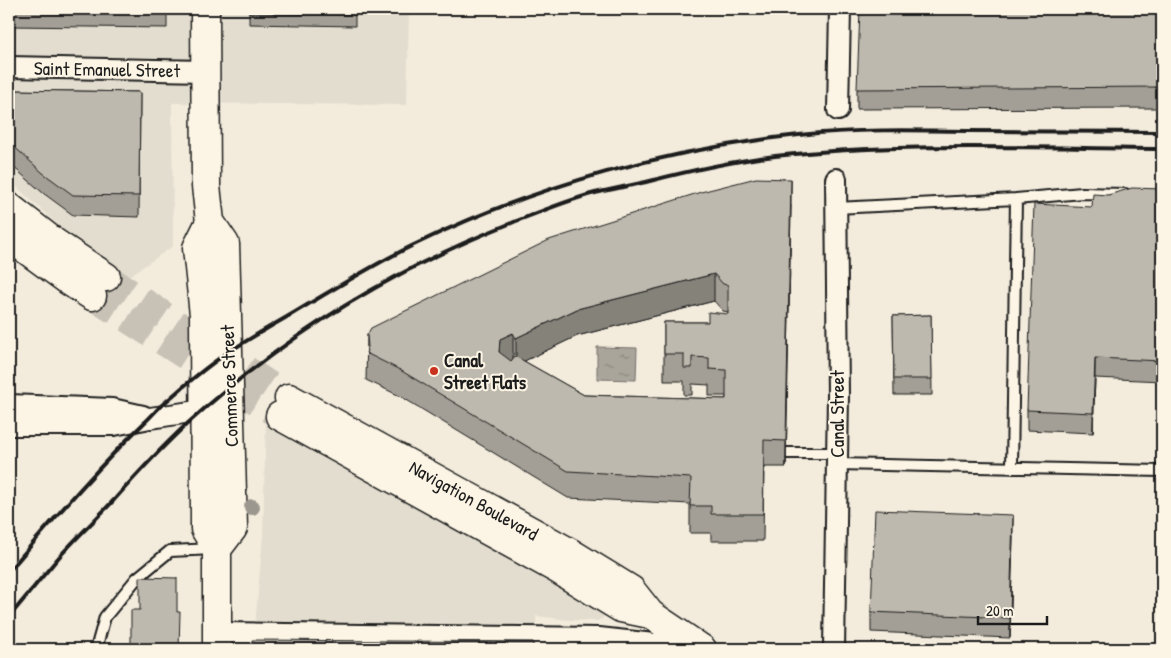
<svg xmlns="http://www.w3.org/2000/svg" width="1171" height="658" font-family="'Patrick Hand',sans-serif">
	<defs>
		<pattern id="water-ripples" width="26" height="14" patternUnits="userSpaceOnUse" patternTransform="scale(1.25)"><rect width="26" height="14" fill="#aaa59b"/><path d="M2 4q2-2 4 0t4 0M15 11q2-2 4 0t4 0" fill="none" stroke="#8a867e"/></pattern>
	</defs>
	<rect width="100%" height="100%" fill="#f3ecdd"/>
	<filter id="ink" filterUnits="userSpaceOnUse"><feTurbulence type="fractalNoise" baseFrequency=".02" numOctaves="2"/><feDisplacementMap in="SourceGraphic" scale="10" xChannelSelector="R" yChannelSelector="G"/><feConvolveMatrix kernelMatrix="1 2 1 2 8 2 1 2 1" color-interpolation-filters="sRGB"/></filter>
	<g filter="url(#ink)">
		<path fill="#e3ddcf" d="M 9,9 L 409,9 L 407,105 L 172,103 L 173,246 L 128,277 L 83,248 L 9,180 Z
			M 266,412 L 604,611 L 603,618 L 597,621 L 568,620 L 536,616 L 536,649 L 253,649 L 263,535 Z"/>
		<path fill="url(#water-ripples)" stroke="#716e68" d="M 597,347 L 637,348 L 636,380 L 597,379 Z"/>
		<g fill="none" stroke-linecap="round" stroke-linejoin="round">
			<path stroke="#c8c2b6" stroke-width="28" stroke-dasharray="28 14" stroke-linecap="butt" d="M 106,277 L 289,398
				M 92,296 L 280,416"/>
			<defs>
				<path id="lane" d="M 1016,199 L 1082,193 L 1125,194
					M 836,208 L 1016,199 L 1012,468
					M 787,453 L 837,453
					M 837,464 L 1162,471
					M 96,649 L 105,617 L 137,578 L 170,551 L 214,549"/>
				<path id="street" d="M 9,67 L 205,71
					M 838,110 L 840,9
					M 9,405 L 112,409 L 143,416
					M 9,425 L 114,425 L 150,418 L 218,408
					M 218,633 L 599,638 L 700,649
					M 834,649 L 838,396 L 836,179"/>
				<path id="secondary" d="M 205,9 L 206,186 L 210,222 L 225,244 L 233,528 L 217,549
					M 210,222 L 197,248 L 204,315 L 205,529 L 217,549 L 217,649"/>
				<path id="primary" d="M 9,207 L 55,243 L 106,277
					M 9,237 L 69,281 L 92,296
					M 289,398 L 569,552 L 631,590 L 650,614 L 702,649
					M 280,416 L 559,570 L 621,608 L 650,614"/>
			</defs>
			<use href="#lane" stroke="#1c1c1c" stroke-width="14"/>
			<use href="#street" stroke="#1c1c1c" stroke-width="24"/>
			<use href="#secondary" stroke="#1c1c1c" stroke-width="31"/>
			<use href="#primary" stroke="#1c1c1c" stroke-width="31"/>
			<use href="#lane" stroke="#fcf5e5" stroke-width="10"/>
			<use href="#street" stroke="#fcf5e5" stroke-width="20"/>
			<use href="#secondary" stroke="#fcf5e5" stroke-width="28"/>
			<use href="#primary" stroke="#fcf5e5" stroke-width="28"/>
			<path stroke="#1c1c1c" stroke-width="4" d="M 9,571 C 53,520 96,469 144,423 C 151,417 156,410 163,404 C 183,387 206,366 229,352 C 254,335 281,321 307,305 C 344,283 381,260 420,242 C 538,185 669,149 799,135 C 853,129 913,130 968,131 C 1032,131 1097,132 1162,132
				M 9,617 C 26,597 42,577 59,557 C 77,537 96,519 114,500 C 137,474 161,448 187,424 C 281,339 390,271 509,224 C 537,213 565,201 595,193 C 612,189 629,186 646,182 C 689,171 732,161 775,156 C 904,142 1033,148 1162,149"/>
		</g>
		<circle fill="#9b978e" cx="252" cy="507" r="8"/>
		<path fill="#a39f96" stroke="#1c1c1c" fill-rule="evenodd" d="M 12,9 L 167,9 L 167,28 L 12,26 Z
			M 249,9 L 355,9 L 355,26 L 249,24 Z
			M 1162,9 L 1162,108 L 857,109 L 857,89 Z
			M 9,90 L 140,92 L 139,217 L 73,215 L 43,193 L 11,165 L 9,163 Z
			M 1162,189 L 1162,435 L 1161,435 L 1162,381 L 1095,378 L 1093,433 L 1027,430 L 1027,410 L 1092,207 L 1108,195 Z
			M 791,205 L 786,467 L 764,467 L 763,541 L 711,541 L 711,533 L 690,533 L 690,504 L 568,498 L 400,396 L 366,380 L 367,335 ZM 714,301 L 723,311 L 728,312 L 728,314 L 708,322 L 664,322 L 664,381 L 684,381 L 684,395 L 692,395 L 692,384 L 709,385 L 709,396 L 726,396 L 726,399 L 584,395 L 524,361 L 577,336 Z
			M 931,315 L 932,395 L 894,395 L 893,316 Z
			M 1013,536 L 1010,638 L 871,632 L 871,612 Z"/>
		<path fill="#85827a" stroke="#1c1c1c" d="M 791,179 L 791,205 L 786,467 L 786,441 Z
			M 714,274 L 714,301 L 577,336 L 516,365 L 516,338 L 577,309 Z
			M 513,333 L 513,360 L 500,366 L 499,352 L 500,339 Z
			M 1095,358 L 1095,378 L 1093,433 L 1093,413 Z
			M 1013,515 L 1013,536 L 1010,638 L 1010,618 Z"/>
		<path fill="#beb9ae" stroke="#1c1c1c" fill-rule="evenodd" d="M 249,9 L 355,9 L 355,15 L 249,13 Z
			M 860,9 L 1162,9 L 1162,87 L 857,89 Z
			M 9,90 L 140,92 L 139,196 L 73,195 L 43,173 L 9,142 Z
			M 756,178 L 791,179 L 786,441 L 764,440 L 763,514 L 711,514 L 711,506 L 690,506 L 691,478 L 568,471 L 400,370 L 366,353 L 368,347 L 367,335 L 371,328 L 549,240 L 701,192 ZM 714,274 L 723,284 L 728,285 L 728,314 L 708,312 L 708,322 L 664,322 L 664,354 L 684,354 L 684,368 L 692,368 L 692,357 L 709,358 L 709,369 L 726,370 L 726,399 L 584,395 L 515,356 L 511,361 L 499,352 L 500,339 L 513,333 L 516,338 L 577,309 Z
			M 1132,188 L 1162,189 L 1162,361 L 1095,358 L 1093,413 L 1027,410 L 1034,204 L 1092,207 L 1093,194 L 1108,195 Z
			M 931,315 L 932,379 L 894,379 L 893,316 Z
			M 1162,377 L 1162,415 L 1161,415 Z
			M 875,510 L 1013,515 L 1010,618 L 871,612 Z
			M 140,577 L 177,578 L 177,612 L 180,612 L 179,649 L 131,649 L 131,610 L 140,610 Z
			M 252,640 L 533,642 L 533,649 L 252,649 Z"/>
	</g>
	<circle fill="#c8321e" stroke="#fcf5e5" stroke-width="2" cx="434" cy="371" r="5"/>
	<g text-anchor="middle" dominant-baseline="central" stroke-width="4" stroke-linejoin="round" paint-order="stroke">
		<g font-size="19" fill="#1c1c1c" stroke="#fcf5e5">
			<text transform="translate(107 69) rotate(1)">Saint Emanuel Street</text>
			<text transform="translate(229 386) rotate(-92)">Commerce Street</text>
			<text transform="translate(837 414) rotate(-90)">Canal Street</text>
			<text transform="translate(474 500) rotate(29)">Navigation Boulevard</text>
		</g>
		<g font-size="19" font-weight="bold" fill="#1c1c1c" stroke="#fcf5e5" text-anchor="start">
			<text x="444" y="360">Canal<tspan x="444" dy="22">Street Flats</tspan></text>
		</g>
	</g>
	<rect width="1171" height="658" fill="none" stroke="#fcf5e5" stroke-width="30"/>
	<rect x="15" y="15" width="1141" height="628" fill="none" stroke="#1c1c1c" stroke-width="2" filter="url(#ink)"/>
	<path d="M978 616v8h69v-8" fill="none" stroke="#1c1c1c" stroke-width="2.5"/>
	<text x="986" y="616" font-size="15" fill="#1c1c1c" stroke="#fcf5e5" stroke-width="4" paint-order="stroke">20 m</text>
</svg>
